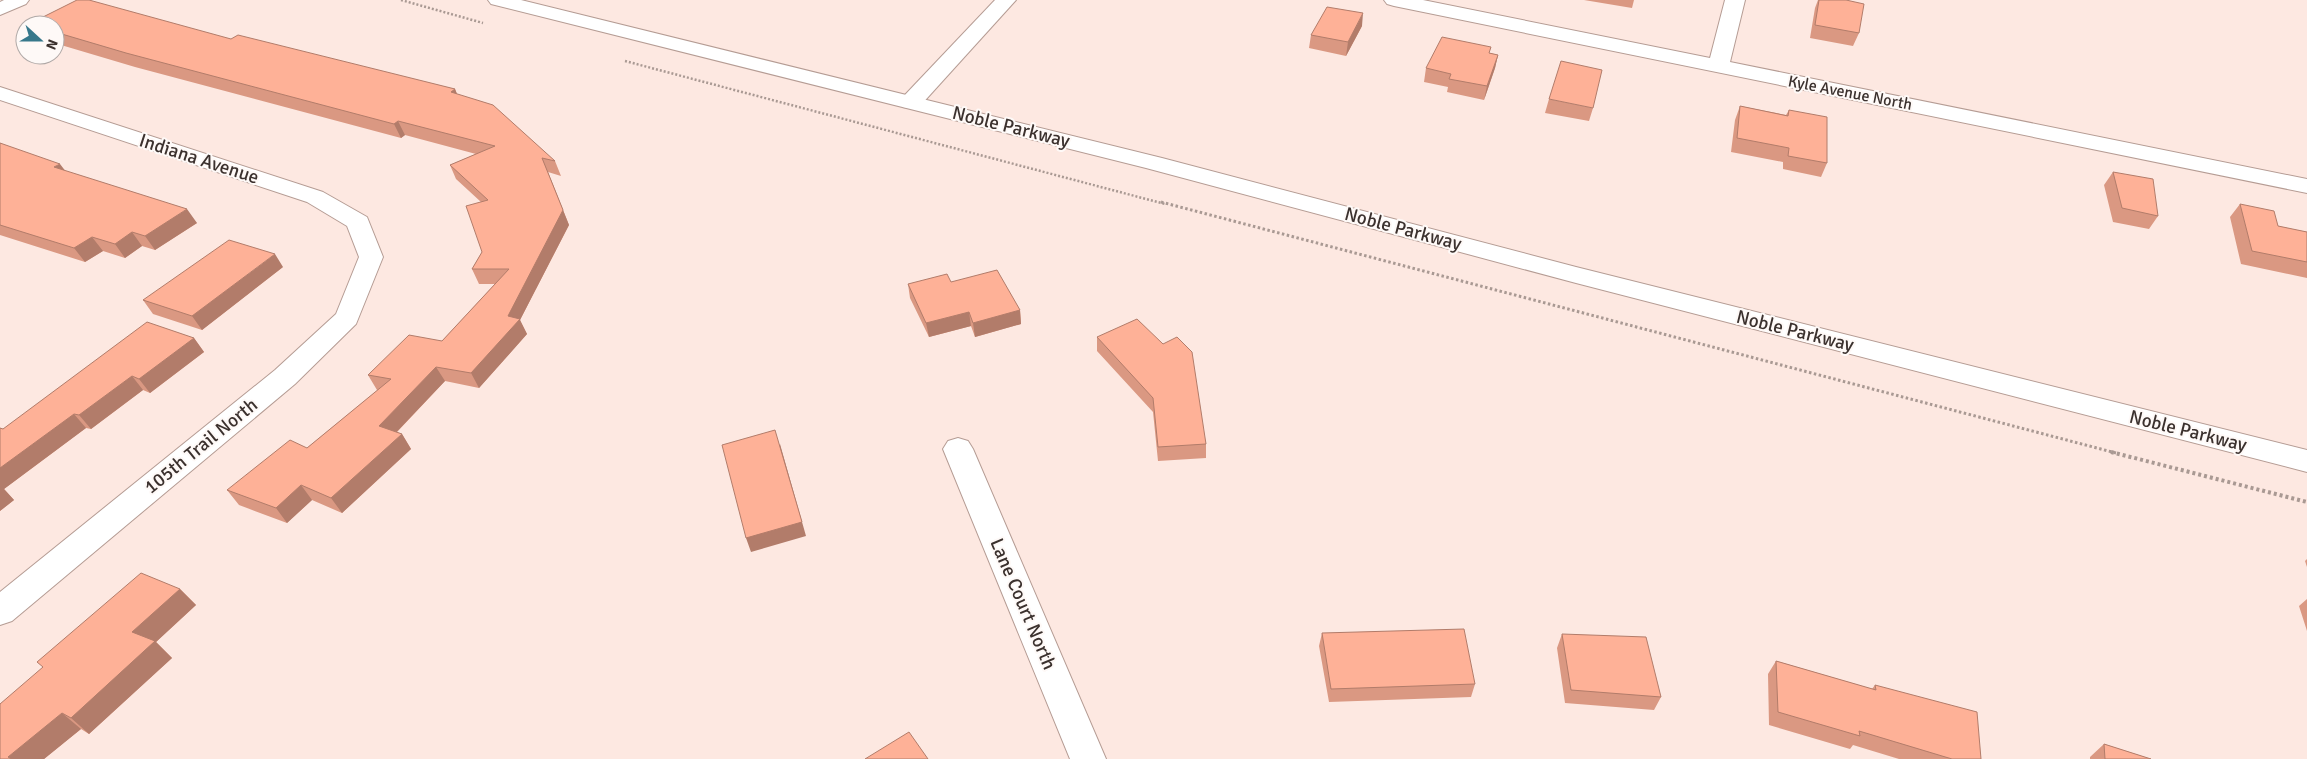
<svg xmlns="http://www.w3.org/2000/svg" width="2307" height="759" font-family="Signika,sans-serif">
	<rect width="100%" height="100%" fill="#fde8e1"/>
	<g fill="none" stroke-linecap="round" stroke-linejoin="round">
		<defs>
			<path id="minor" d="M 4,0 L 29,0 L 26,4 L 0,15 L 0,2 Z
				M 1384,0 L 1423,0 L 1710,58 L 1725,0 L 1745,0 L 1730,62 L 2307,179 L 2307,193 L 1394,6 L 1387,4 Z
				M 0,87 L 323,192 L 367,217 L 383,257 L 356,324 L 295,384 L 12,621 L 0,625 L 0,592 L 275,370 L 336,314 L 359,257 L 347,226 L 307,202 L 0,100 Z
				M 958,438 L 968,441 L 973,449 L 1106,759 L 1070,759 L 943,449 L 948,441 Z"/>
			<path id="tertiary" d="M 995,0 L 1016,0 L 919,107 L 911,108 L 903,107 L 900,102 L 903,97 Z"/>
			<path id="secondary" d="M 488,0 L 521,0 L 1162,158 L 1576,267 L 2307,450 L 2307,472 L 1576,283 L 1146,168 L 491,4 Z"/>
		</defs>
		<use href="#minor" stroke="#b59c94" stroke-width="2"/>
		<use href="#tertiary" stroke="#b59c94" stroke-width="2"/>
		<use href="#secondary" stroke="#b59c94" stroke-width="2"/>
		<path stroke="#a99993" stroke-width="2.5" stroke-dasharray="2 2" stroke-linecap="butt" d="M 401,0 L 483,23
			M 625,61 L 1165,204"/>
		<path stroke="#a99993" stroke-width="3" stroke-dasharray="2.5 2.5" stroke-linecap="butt" d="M 1161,202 L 2116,453"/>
		<path stroke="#a99993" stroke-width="4" stroke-dasharray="3 3" stroke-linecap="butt" d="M 2111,452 L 2307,502"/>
		<use href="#minor" fill="#fff" fill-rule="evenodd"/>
		<use href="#tertiary" fill="#fff" fill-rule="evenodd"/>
		<use href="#secondary" fill="#fff" fill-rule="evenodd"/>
	</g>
	<path fill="#da9882" d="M 1584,0 L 1634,0 L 1632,8 Z
		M 1818,0 L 1846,0 L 1859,33 L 1853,46 L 1810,38 L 1815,8 Z
		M 33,22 L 231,39 L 455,89 L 457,94 L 555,161 L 561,176 L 548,172 L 569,225 L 520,320 L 527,334 L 479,388 L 445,381 L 397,432 L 402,434 L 411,449 L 342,513 L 312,500 L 287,523 L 239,505 L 227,490 L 307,448 L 378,390 L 377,390 L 368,375 L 442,341 L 495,284 L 479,284 L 472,269 L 482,252 L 481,202 L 456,179 L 450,165 L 476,154 L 405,135 L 401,138 L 135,67 L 61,45 L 57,39 L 55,39 L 55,25 L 35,25 Z
		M 1362,26 L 1346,56 L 1309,48 L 1311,35 Z
		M 1490,53 L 1498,55 L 1495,68 L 1484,100 L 1447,92 L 1448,87 L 1424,82 L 1426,68 Z
		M 1549,99 L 1593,108 L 1589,121 L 1545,113 Z
		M 1740,106 L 1786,115 L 1789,110 L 1827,163 L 1821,177 L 1783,169 L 1783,162 L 1731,152 L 1735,120 Z
		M 0,143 L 65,171 L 197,223 L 155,250 L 142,246 L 125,258 L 103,251 L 85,262 L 0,235 Z
		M 2113,172 L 2158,216 L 2149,229 L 2113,222 L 2104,185 Z
		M 2240,204 L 2278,226 L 2307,232 L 2307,278 L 2241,264 L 2230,217 Z
		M 283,267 L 202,330 L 153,314 L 143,300 Z
		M 951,282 L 1020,310 L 1021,324 L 975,337 L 971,326 L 929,337 L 910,298 L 908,284 Z
		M 1097,337 L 1206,444 L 1206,458 L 1158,461 L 1153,412 L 1097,351 Z
		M 194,338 L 204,352 L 150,393 L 143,390 L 91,429 L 86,428 L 4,489 L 14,500 L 0,511 L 0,428 L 3,429 Z
		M 2307,559 L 2307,567 L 2305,561 Z
		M 180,589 L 196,605 L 156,642 L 172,658 L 89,734 L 81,729 L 44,759 L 0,759 L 43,667 Z
		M 2307,599 L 2307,631 L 2299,606 Z
		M 1322,633 L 1475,684 L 1471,697 L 1329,702 L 1319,646 Z
		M 1562,634 L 1661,697 L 1654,710 L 1565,703 L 1557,648 Z
		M 1776,661 L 1872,689 L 1875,685 L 1981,759 L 1899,759 L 1853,745 L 1850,749 L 1769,725 L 1768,674 Z
		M 2104,744 L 2151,759 L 2090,759 L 2090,757 Z"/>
	<path fill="#b27c6a" d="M 1363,13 L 1362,26 L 1346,56 L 1348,42 Z
		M 1498,55 L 1495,68 L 1484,100 L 1487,86 Z
		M 455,89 L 461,104 L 451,92 Z
		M 398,121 L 405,135 L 401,138 L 394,124 Z
		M 542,158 L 569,225 L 520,320 L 527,334 L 479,388 L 471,373 L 508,316 Z
		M 60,164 L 70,177 L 54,167 Z
		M 187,209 L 197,223 L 155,250 L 145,236 Z
		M 132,232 L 142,246 L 125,258 L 115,244 Z
		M 92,237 L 103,251 L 85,262 L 74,248 Z
		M 275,254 L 283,267 L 202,330 L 192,316 Z
		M 1020,310 L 1021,324 L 975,337 L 973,323 Z
		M 969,312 L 971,326 L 929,337 L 926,323 Z
		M 194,338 L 204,352 L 150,393 L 139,379 Z
		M 436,367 L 445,381 L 389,440 L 379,426 Z
		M 132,376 L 143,390 L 91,429 L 79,415 Z
		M 74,414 L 86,428 L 4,489 L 14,500 L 0,511 L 0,468 Z
		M 402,434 L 411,449 L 342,513 L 331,498 Z
		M 780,444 L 806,536 L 751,552 L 746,538 Z
		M 301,485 L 312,500 L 287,523 L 276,508 Z
		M 180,589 L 196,605 L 156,642 L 172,658 L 89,734 L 71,718 L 132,632 Z
		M 62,713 L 81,729 L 44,759 L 11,759 L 8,757 Z"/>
	<path fill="#feb197" stroke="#b27c6a" d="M 77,0 L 89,0 L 231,39 L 238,35 L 455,89 L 451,92 L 493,105 L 555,161 L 542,158 L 563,210 L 508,316 L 520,319 L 471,373 L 436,367 L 379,426 L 402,434 L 331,498 L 301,485 L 276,508 L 227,490 L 290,440 L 307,448 L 391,379 L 368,375 L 409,335 L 442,341 L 509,269 L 472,269 L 482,252 L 466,206 L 488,200 L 450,165 L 495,146 L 398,121 L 394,124 L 126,53 L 55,32 L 55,29 L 58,28 L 55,27 L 55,25 L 46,25 L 33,22 Z
		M 1819,0 L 1846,0 L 1864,4 L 1859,33 L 1815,25 Z
		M 1327,7 L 1363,13 L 1348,42 L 1311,35 Z
		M 1442,37 L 1491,47 L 1489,53 L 1498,55 L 1487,86 L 1449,79 L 1451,74 L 1426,68 Z
		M 1561,61 L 1602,70 L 1593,108 L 1549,99 Z
		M 1740,106 L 1788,116 L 1789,110 L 1827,117 L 1827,163 L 1788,156 L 1789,148 L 1737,138 Z
		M 0,143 L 60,164 L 54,167 L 187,209 L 145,236 L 132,232 L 115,244 L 92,237 L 74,248 L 0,225 Z
		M 2113,172 L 2153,179 L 2158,216 L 2122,208 Z
		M 2240,204 L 2274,211 L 2278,226 L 2307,232 L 2307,262 L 2252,251 Z
		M 229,240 L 275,254 L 192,316 L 143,300 Z
		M 997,270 L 1020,310 L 973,323 L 969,312 L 926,323 L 908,284 L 947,274 L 951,282 Z
		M 1137,319 L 1163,344 L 1177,337 L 1192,352 L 1206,444 L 1158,447 L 1153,398 L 1097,337 Z
		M 147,322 L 194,338 L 139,379 L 132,376 L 79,415 L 74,414 L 0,468 L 0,428 L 3,429 Z
		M 775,430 L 802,522 L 746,538 L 722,445 Z
		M 141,573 L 180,589 L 132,632 L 155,641 L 71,718 L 62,713 L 8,757 L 11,759 L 0,759 L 0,704 L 43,667 L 37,662 Z
		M 1464,629 L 1475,684 L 1331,689 L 1322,633 Z
		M 1562,634 L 1646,637 L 1661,697 L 1571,690 Z
		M 1776,661 L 1876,690 L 1875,685 L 1977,712 L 1981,759 L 1952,759 L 1859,731 L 1860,736 L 1778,712 Z
		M 909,732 L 928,759 L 865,759 Z
		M 2104,744 L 2151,759 L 2105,759 Z"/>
	<g text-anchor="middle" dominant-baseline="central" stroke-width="4" stroke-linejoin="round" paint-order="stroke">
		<g font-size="16" fill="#3b312e" stroke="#fef9f7">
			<text transform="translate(1850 93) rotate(11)">Kyle Avenue North</text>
		</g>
		<g font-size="19" fill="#3b312e" stroke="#fef9f7">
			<text transform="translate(1011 127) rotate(14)">Noble Parkway</text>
			<text transform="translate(199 159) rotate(18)">Indiana Avenue</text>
			<text transform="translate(1403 229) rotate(15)">Noble Parkway</text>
			<text transform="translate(1795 331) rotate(14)">Noble Parkway</text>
			<text transform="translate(2188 431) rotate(14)">Noble Parkway</text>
			<text transform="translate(201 446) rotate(-39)">105th Trail North</text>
			<text transform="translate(1023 604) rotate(67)">Lane Court North</text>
		</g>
	</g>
	<g transform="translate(40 40) rotate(111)"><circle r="24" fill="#fef9f7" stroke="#b0a9a7"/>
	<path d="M0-4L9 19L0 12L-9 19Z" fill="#37788b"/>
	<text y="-8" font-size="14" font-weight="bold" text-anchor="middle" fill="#3b312e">N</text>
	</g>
</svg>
